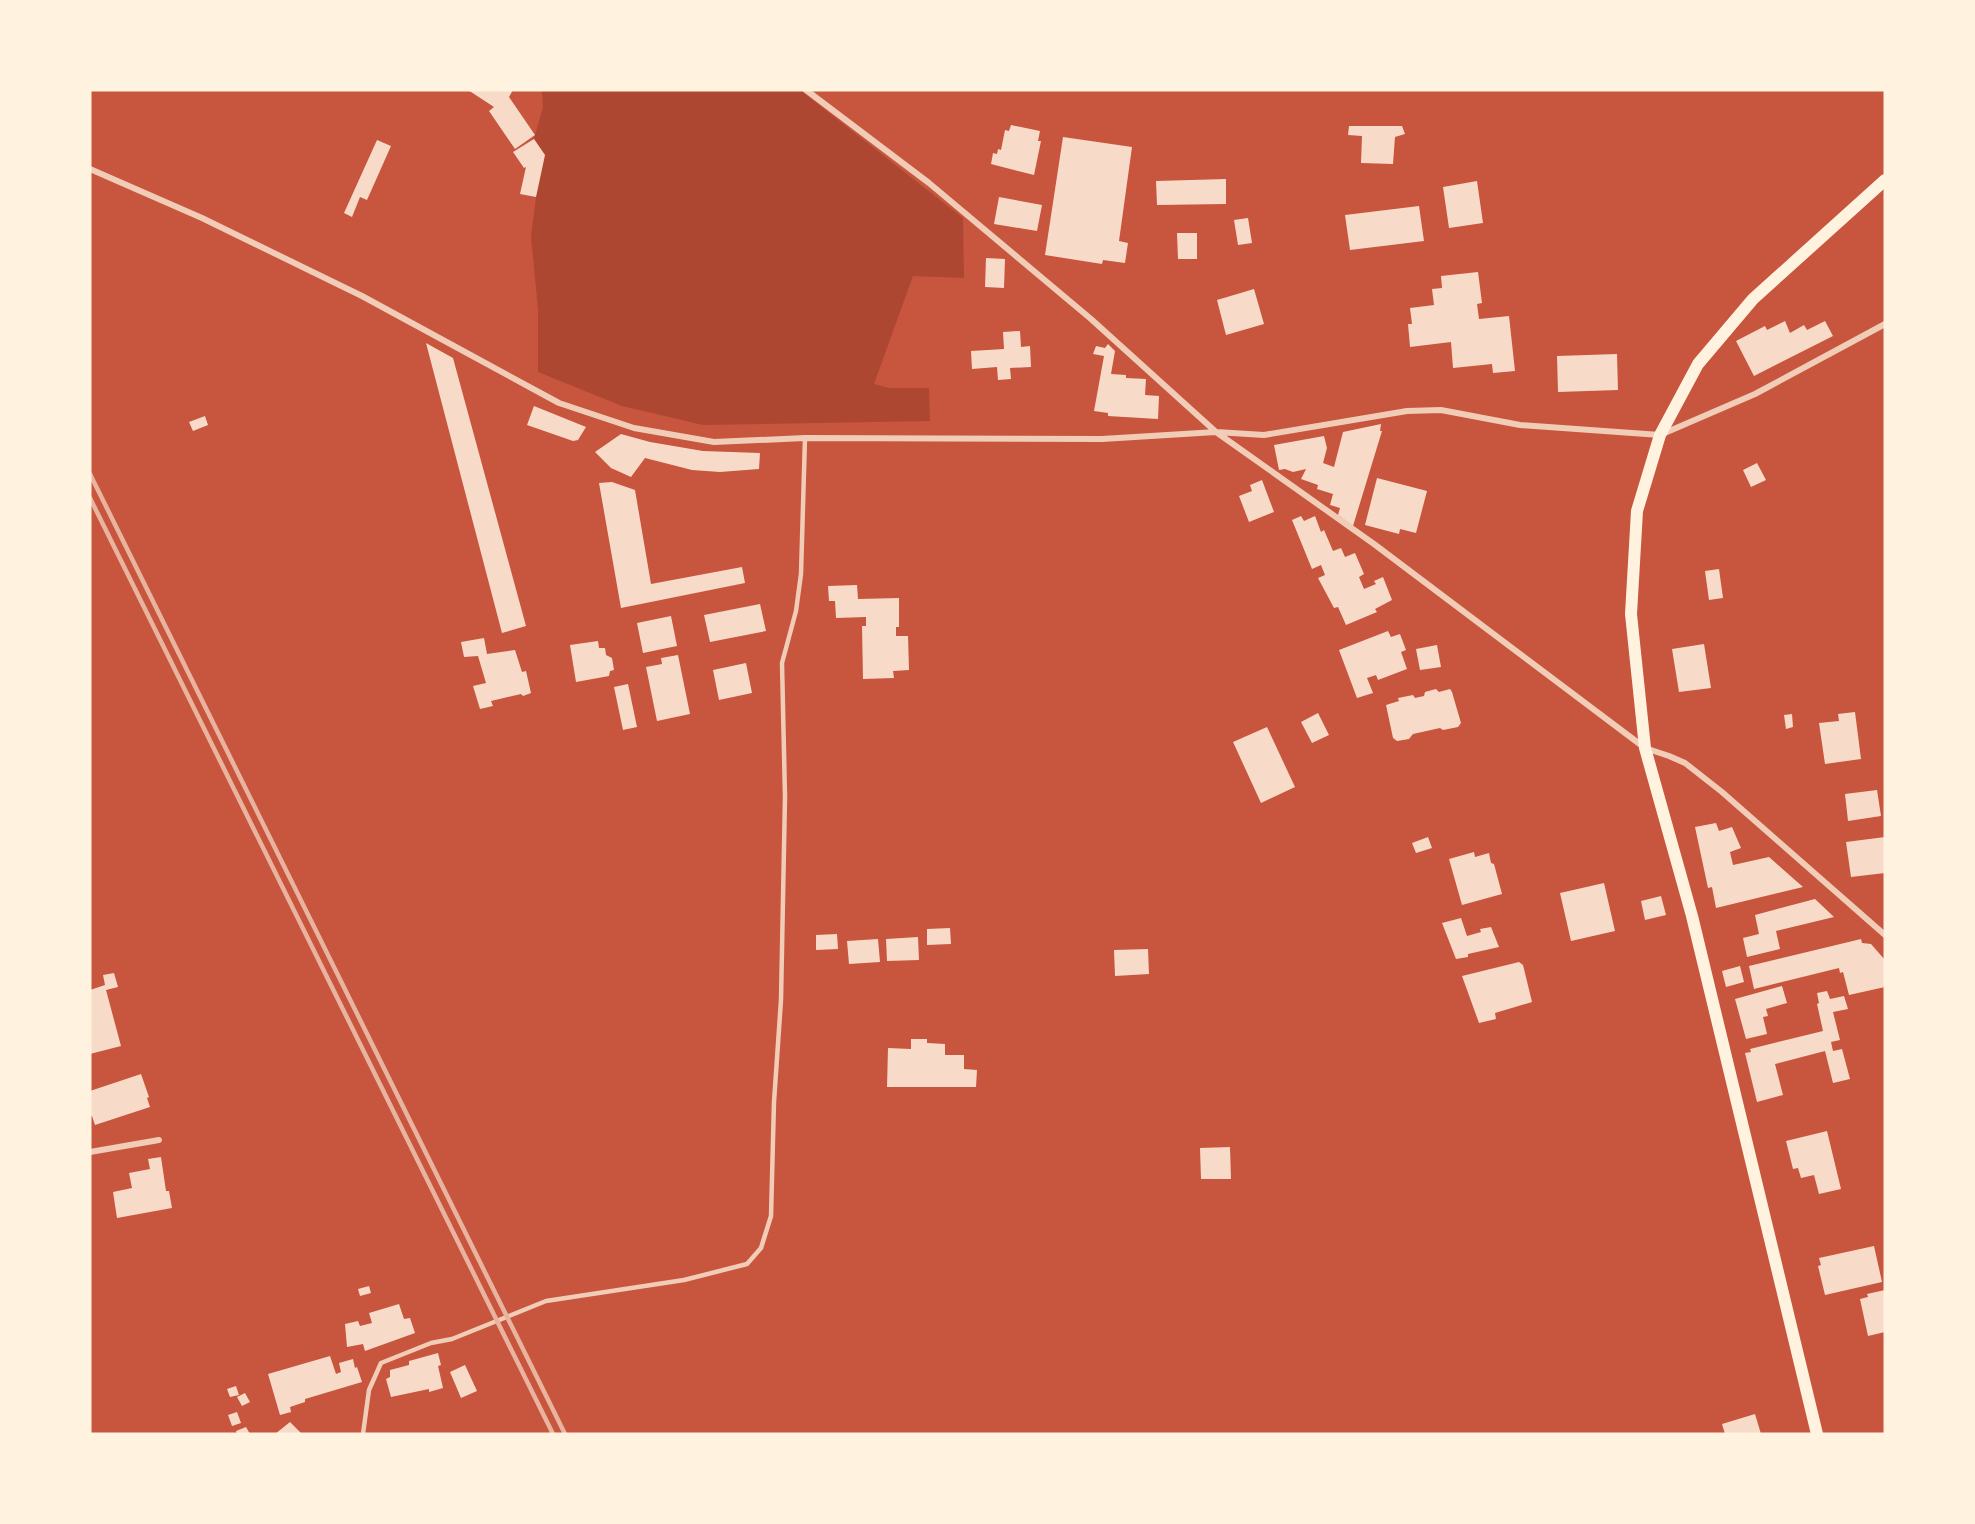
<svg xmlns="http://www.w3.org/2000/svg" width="1975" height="1524" font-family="Signika,sans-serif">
	<rect width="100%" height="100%" fill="#c8553d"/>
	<path fill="#ae4732" d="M 542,90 L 800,90 L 963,218 L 964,278 L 913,276 L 874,384 L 889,388 L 929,388 L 930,421 L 703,425 L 622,406 L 538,372 L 538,309 L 531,237 L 536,197 L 545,155 L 534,139 L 543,107 Z"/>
	<path fill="#f7dbc8" d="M 468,90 L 513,90 L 509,97 L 535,135 L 515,149 L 489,111 L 494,107 Z
		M 1011,125 L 1040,131 L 1038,141 L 1041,141 L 1034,175 L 991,164 L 993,153 L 997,154 L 998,149 L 1001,150 L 1005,130 L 1009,131 Z
		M 1349,126 L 1402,126 L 1405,134 L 1395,137 L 1393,164 L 1361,163 L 1362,136 L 1348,135 Z
		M 1063,137 L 1132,147 L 1119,241 L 1128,243 L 1125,263 L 1103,260 L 1102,264 L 1045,255 Z
		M 534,139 L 545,155 L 536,197 L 520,194 L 526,167 L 524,168 L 513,152 Z
		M 377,140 L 391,146 L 367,200 L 360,197 L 352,217 L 344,213 Z
		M 1226,179 L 1226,204 L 1157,205 L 1156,181 Z
		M 1477,181 L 1483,223 L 1449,228 L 1443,187 Z
		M 999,197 L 1042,205 L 1037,231 L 994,224 Z
		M 1419,206 L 1424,241 L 1350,250 L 1345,215 Z
		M 1248,218 L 1252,243 L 1238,245 L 1234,220 Z
		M 1177,233 L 1197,233 L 1197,259 L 1178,259 Z
		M 986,258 L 1005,259 L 1004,288 L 985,287 Z
		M 1478,272 L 1482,303 L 1477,304 L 1479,319 L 1509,316 L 1515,371 L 1493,373 L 1492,364 L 1453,368 L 1451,342 L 1410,347 L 1408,324 L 1412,324 L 1410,308 L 1434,305 L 1432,289 L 1442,288 L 1441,276 Z
		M 1254,289 L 1264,324 L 1226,335 L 1217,300 Z
		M 1785,321 L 1790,333 L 1804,325 L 1807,330 L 1825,321 L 1833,336 L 1754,376 L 1736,341 L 1765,326 L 1767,330 Z
		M 1020,331 L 1021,347 L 1030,346 L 1031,367 L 1010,368 L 1011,379 L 998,380 L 997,367 L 972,369 L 971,351 L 1004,349 L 1003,332 Z
		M 426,343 L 453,358 L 526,626 L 502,633 Z
		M 1108,344 L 1115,351 L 1111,374 L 1126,375 L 1126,378 L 1146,379 L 1145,395 L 1159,396 L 1158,419 L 1108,416 L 1108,413 L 1094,411 L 1104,356 L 1093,354 L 1096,346 L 1105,348 Z
		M 1617,354 L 1618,390 L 1558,392 L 1557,356 Z
		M 534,406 L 586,427 L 578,440 L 573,441 L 527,425 Z
		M 205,416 L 208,425 L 193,431 L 189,422 Z
		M 1381,424 L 1380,431 L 1382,431 L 1353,526 L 1338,515 L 1340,508 L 1330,505 L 1333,494 L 1317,489 L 1318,485 L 1301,479 L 1306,469 L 1293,472 L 1285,469 L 1279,470 L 1274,445 L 1324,436 L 1327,448 L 1323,463 L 1334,467 L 1343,432 Z
		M 621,434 L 650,442 L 703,451 L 760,453 L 759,469 L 720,472 L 692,470 L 645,458 L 631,477 L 611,468 L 595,452 Z
		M 1757,463 L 1766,480 L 1751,487 L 1743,470 Z
		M 1377,478 L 1427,491 L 1416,533 L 1400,529 L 1399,534 L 1365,525 Z
		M 1262,480 L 1274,512 L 1249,522 L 1239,496 L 1252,491 L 1250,485 Z
		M 612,482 L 635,490 L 651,584 L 742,567 L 745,583 L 621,608 L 599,483 Z
		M 1301,516 L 1304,521 L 1315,516 L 1321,532 L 1324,530 L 1333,551 L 1341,548 L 1345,557 L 1355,553 L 1364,574 L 1359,577 L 1364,589 L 1376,584 L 1374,581 L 1383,577 L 1392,600 L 1375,609 L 1377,612 L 1346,625 L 1338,607 L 1334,608 L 1318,578 L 1325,575 L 1321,565 L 1312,569 L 1292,520 Z
		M 1719,569 L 1723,598 L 1709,600 L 1705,571 Z
		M 857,585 L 858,599 L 899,598 L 899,627 L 896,627 L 896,636 L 908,636 L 909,670 L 893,671 L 894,678 L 863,679 L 862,626 L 866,626 L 866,617 L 836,618 L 835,601 L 829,601 L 828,586 Z
		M 760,604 L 766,631 L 710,642 L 704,615 Z
		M 671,616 L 677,646 L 643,653 L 637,623 Z
		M 1388,631 L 1391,637 L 1400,634 L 1406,650 L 1401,652 L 1407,669 L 1378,680 L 1376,675 L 1367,678 L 1373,693 L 1357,698 L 1339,650 Z
		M 484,638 L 487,654 L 515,650 L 522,672 L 526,671 L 531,693 L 523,696 L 521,694 L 491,701 L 493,706 L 480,709 L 473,686 L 486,683 L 478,656 L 464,657 L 461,642 Z
		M 598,641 L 599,648 L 605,648 L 606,655 L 612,658 L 614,670 L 610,671 L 609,676 L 576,682 L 570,645 Z
		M 1704,644 L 1711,688 L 1679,692 L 1672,649 Z
		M 1437,645 L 1441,667 L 1420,670 L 1416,649 Z
		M 678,655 L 690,714 L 657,721 L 646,667 L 662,664 L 661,658 Z
		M 746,663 L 752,693 L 719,700 L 713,670 Z
		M 628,684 L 637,727 L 623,730 L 614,687 Z
		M 1436,689 L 1439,692 L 1450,689 L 1452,692 L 1461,723 L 1458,727 L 1443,730 L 1440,728 L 1413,734 L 1409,739 L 1397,741 L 1393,738 L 1386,705 L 1399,701 L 1398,698 L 1413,695 L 1415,698 L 1424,696 L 1425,692 Z
		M 1855,712 L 1861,759 L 1825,764 L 1819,723 L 1839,721 L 1838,714 Z
		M 1318,713 L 1329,735 L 1312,743 L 1301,722 Z
		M 1792,714 L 1793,727 L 1786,729 L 1784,715 Z
		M 1267,727 L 1295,787 L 1261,803 L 1233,742 Z
		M 1877,790 L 1881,816 L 1848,821 L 1845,794 Z
		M 1716,823 L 1719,831 L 1732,827 L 1741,848 L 1730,852 L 1733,865 L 1769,857 L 1803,887 L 1716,908 L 1712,887 L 1708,888 L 1695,827 Z
		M 1428,837 L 1432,848 L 1416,853 L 1412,843 Z
		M 1885,837 L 1885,873 L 1851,877 L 1846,842 Z
		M 1474,852 L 1475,857 L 1489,853 L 1491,863 L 1494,864 L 1502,894 L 1462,905 L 1449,859 Z
		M 1604,883 L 1615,931 L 1571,941 L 1560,893 Z
		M 1661,896 L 1666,915 L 1645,920 L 1641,901 Z
		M 1815,899 L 1834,917 L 1776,931 L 1780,949 L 1747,957 L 1743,938 L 1759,934 L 1755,915 Z
		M 1461,918 L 1467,936 L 1481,932 L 1480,929 L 1491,927 L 1499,947 L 1468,954 L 1468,957 L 1456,959 L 1442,923 Z
		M 950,928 L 951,944 L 927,945 L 927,929 Z
		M 837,934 L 838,949 L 816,950 L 816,935 Z
		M 918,937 L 919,960 L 887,961 L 886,939 Z
		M 878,939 L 880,962 L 849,964 L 847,941 Z
		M 1861,939 L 1862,943 L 1871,944 L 1885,960 L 1885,987 L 1849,995 L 1843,972 L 1840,973 L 1839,968 L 1754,989 L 1749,966 Z
		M 1148,949 L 1149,974 L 1115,976 L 1114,950 Z
		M 1519,962 L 1523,965 L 1532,1002 L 1495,1013 L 1496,1019 L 1479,1023 L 1462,976 Z
		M 1740,966 L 1744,982 L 1726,987 L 1722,971 Z
		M 114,973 L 118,987 L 106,990 L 121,1046 L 90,1054 L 90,990 L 105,985 L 103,975 Z
		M 1782,986 L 1787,1003 L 1766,1009 L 1768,1016 L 1763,1017 L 1767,1034 L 1746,1039 L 1735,999 Z
		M 1827,991 L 1830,999 L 1844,996 L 1848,1009 L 1833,1012 L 1840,1040 L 1831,1042 L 1833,1051 L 1842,1049 L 1850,1079 L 1833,1083 L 1825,1051 L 1775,1064 L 1783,1095 L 1757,1102 L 1745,1053 L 1751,1052 L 1750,1049 L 1823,1031 L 1817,1004 L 1819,1003 L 1817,993 Z
		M 911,1039 L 927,1039 L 927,1043 L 945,1044 L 945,1055 L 964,1055 L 964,1069 L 977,1070 L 976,1087 L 887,1087 L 888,1048 L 911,1049 Z
		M 141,1074 L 149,1097 L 147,1098 L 150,1107 L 95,1125 L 92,1116 L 90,1117 L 90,1091 Z
		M 1827,1131 L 1841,1189 L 1819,1194 L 1814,1175 L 1801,1178 L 1798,1168 L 1793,1169 L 1786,1141 Z
		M 1230,1147 L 1231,1179 L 1201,1179 L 1200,1148 Z
		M 161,1157 L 166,1191 L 169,1191 L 172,1208 L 117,1218 L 113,1192 L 132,1188 L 129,1173 L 150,1169 L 148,1159 Z
		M 1874,1246 L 1882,1282 L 1825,1295 L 1818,1266 L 1821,1265 L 1819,1258 Z
		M 369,1286 L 371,1293 L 360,1296 L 358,1289 Z
		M 1885,1290 L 1885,1332 L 1868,1336 L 1860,1299 L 1868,1297 L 1867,1294 Z
		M 399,1304 L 404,1319 L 410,1318 L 415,1333 L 365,1351 L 363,1344 L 347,1347 L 345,1324 L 358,1321 L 360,1326 L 372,1323 L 369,1313 Z
		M 438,1353 L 441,1365 L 438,1366 L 443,1388 L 429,1392 L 429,1389 L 391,1397 L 386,1379 L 390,1377 L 390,1370 L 409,1365 L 409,1361 Z
		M 330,1356 L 336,1374 L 341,1372 L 339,1363 L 353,1359 L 355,1368 L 357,1367 L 362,1382 L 305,1399 L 305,1402 L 290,1407 L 291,1412 L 280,1415 L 268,1374 Z
		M 465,1365 L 477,1391 L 461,1398 L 450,1372 Z
		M 236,1386 L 239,1395 L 230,1397 L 227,1389 Z
		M 245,1393 L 250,1402 L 242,1406 L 237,1397 Z
		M 237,1412 L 241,1423 L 232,1426 L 228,1415 Z
		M 1755,1414 L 1761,1434 L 1725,1434 L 1722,1424 Z
		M 290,1422 L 302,1434 L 275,1434 Z
		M 246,1427 L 250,1434 L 237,1434 L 236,1431 Z"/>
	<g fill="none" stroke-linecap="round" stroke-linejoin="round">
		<path stroke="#f1ccb7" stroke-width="4.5" d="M 363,1434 L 369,1390 L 381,1363 L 431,1343 L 452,1339 L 546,1301 L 684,1280 L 747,1264 L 761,1248 L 771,1216 L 774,1102 L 781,1000 L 785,797 L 782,663 L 796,611 L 801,574 L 805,438"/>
		<path stroke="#f1ccb7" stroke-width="6" d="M 806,90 L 929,183 L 1091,319 L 1216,432 L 1374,544 L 1645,748 L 1669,756 L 1685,763 L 1722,792 L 1885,935
			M 90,169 L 202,218 L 362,296 L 559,403 L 634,428 L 714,442 L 805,438 L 1102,439 L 1216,432 L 1264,435 L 1407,411 L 1441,410 L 1520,425 L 1660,435 L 1755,394 L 1885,324
			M 90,1152 L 159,1140"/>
		<path stroke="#fff3e0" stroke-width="12" d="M 1817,1434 L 1692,916 L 1645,748 L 1631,614 L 1637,511 L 1660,435 L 1698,364 L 1753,299 L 1885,180"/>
		<path stroke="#e9b49f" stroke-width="4.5" d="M 90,474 L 565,1434
			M 90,498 L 553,1434"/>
	</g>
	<rect width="1975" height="1524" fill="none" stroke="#fff3e0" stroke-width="183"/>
</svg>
